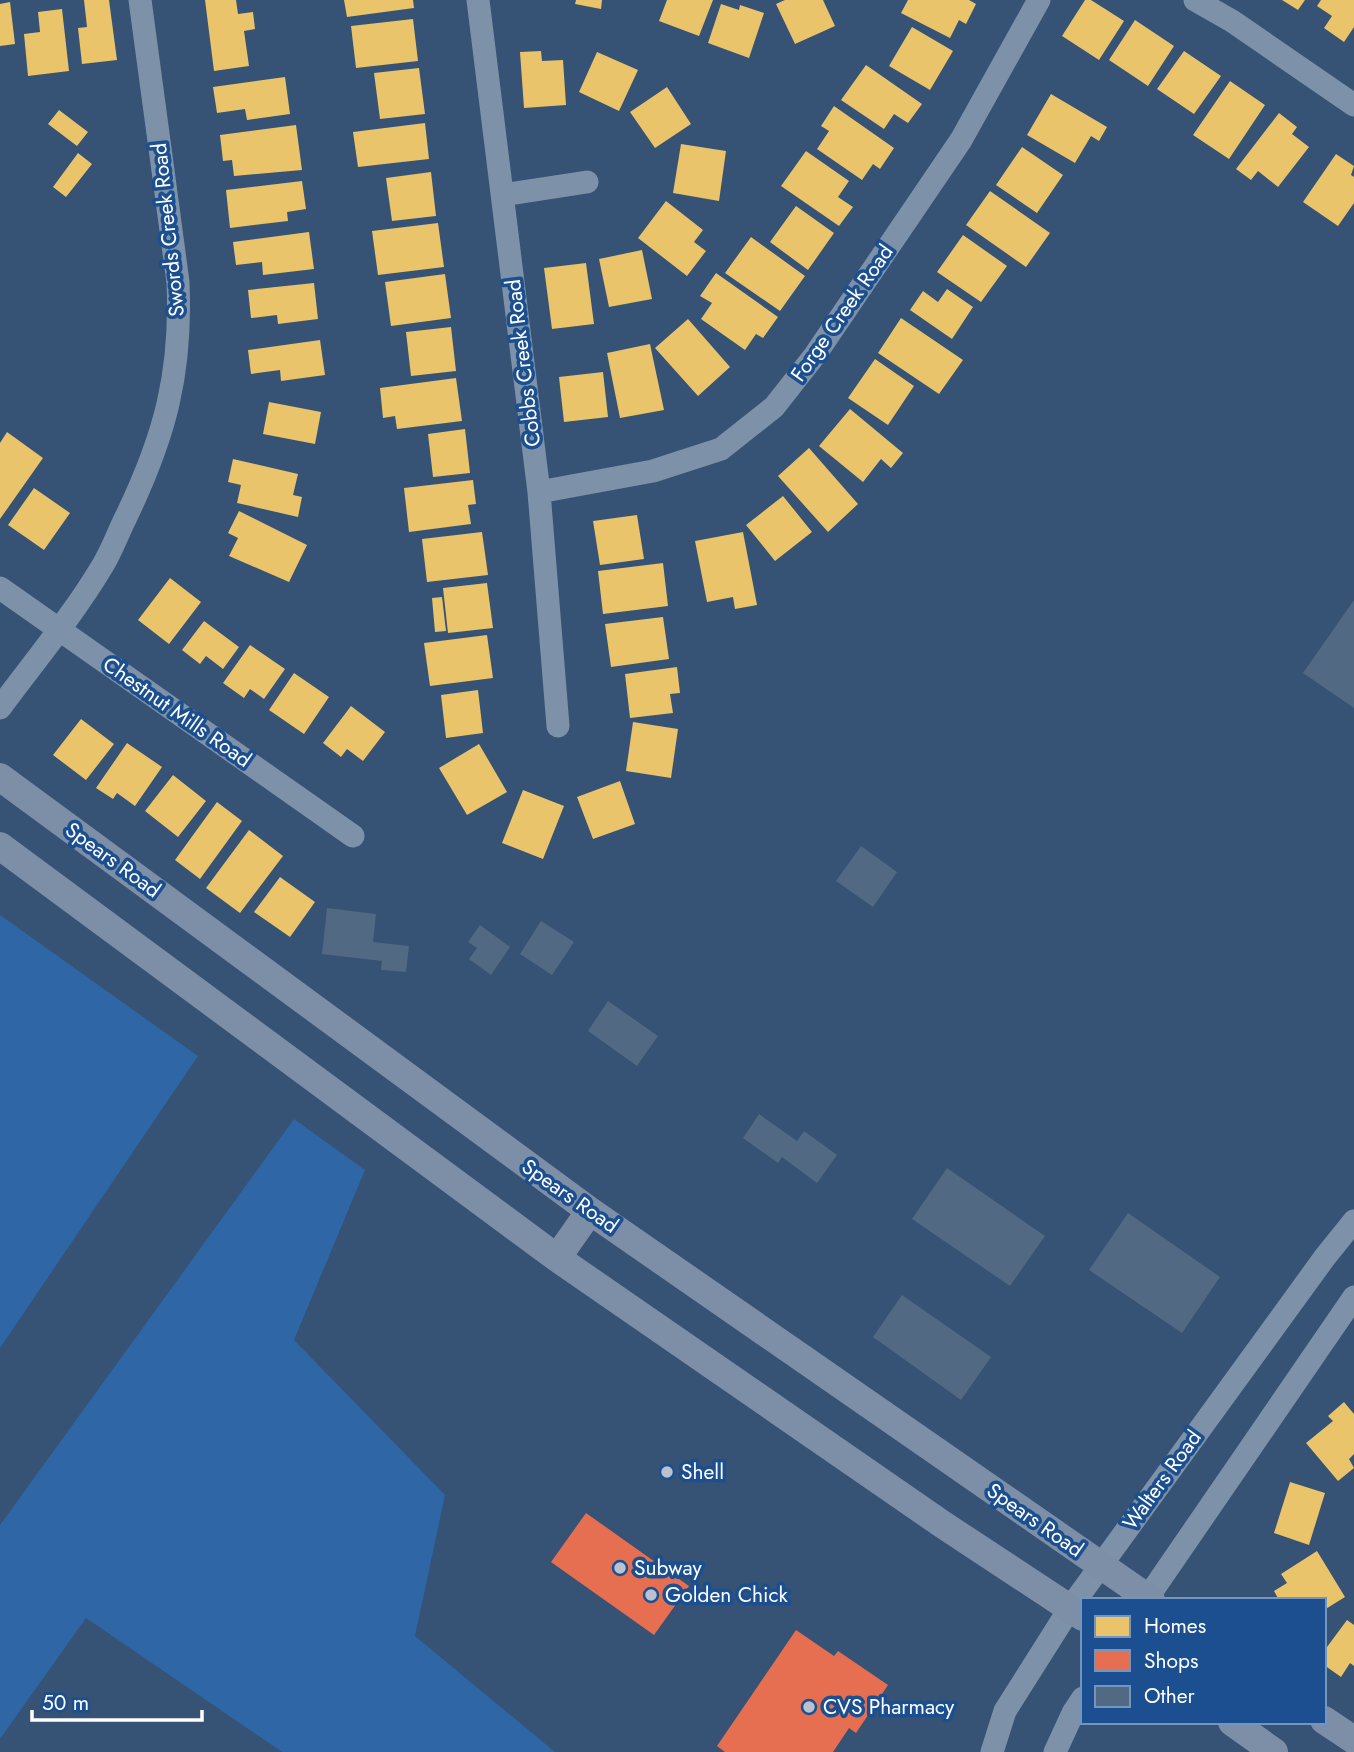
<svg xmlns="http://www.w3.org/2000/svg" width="1354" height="1752" font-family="Jost,sans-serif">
	<rect width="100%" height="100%" fill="#365274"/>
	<path fill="#2f66a5" d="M 0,915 L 198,1056 L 0,1348 Z
		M 294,1119 L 365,1170 L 294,1340 L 445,1495 L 415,1636 L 555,1752 L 282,1752 L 86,1618 L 0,1739 L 0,1525 Z"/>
	<path fill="#e9c46a" d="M 84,0 L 109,0 L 117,60 L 82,64 L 78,28 L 87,27 Z
		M 205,0 L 236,0 L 238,14 L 253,12 L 255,29 L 244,31 L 249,66 L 214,71 Z
		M 344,0 L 413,0 L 414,8 L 347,17 Z
		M 576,0 L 602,0 L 601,9 L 575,4 Z
		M 667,0 L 713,0 L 699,36 L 659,21 Z
		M 785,0 L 823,0 L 835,26 L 795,44 L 776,4 Z
		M 908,0 L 969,0 L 976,4 L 966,24 L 959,20 L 950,38 L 901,13 Z
		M 1085,0 L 1091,0 L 1124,21 L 1099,60 L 1062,36 Z
		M 1282,0 L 1305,0 L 1298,10 Z
		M 1321,0 L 1354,0 L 1354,27 L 1344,42 L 1324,28 L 1332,16 L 1317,6 Z
		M 10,2 L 15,44 L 0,46 L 0,4 Z
		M 721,4 L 739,10 L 740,5 L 764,13 L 749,58 L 708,43 Z
		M 62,9 L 69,71 L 28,76 L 24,34 L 40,32 L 38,12 Z
		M 413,19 L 418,61 L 356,68 L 351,26 Z
		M 1135,20 L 1174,46 L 1148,86 L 1109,60 Z
		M 912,27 L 953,51 L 930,90 L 889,66 Z
		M 541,51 L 542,61 L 563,60 L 566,105 L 524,108 L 520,52 Z
		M 1184,51 L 1221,76 L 1194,114 L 1157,89 Z
		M 597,52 L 638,70 L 619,111 L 579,92 Z
		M 866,65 L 922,104 L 908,123 L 894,114 L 884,129 L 841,100 Z
		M 419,68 L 425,114 L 380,119 L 374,73 Z
		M 285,77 L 290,114 L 247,120 L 245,109 L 217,113 L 213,87 Z
		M 1230,81 L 1265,105 L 1229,159 L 1193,135 Z
		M 667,87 L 691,124 L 655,148 L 630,112 Z
		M 1051,94 L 1107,127 L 1099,141 L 1091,136 L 1075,163 L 1027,135 Z
		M 834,106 L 894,148 L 880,169 L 873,164 L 862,180 L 817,149 L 829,131 L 821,126 Z
		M 59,110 L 88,132 L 77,146 L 48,124 Z
		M 1279,113 L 1297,127 L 1292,134 L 1309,147 L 1278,187 L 1258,171 L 1251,180 L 1236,169 Z
		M 425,123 L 429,159 L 358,167 L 353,132 Z
		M 296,125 L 302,170 L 234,176 L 232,160 L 223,161 L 220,135 Z
		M 681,144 L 726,151 L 719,201 L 673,193 Z
		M 1022,147 L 1063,175 L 1037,213 L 996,185 Z
		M 806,151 L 849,181 L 838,197 L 853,207 L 839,226 L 781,186 Z
		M 78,153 L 92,164 L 66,197 L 53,187 Z
		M 1336,154 L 1354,166 L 1351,175 L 1354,177 L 1354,203 L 1338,226 L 1303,202 Z
		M 431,172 L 436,216 L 392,221 L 386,178 Z
		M 302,181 L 306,209 L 287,212 L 288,221 L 230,228 L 226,190 Z
		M 990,191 L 1050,233 L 1026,267 L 966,225 Z
		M 666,201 L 703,230 L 694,242 L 706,251 L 687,276 L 638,238 Z
		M 796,206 L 834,233 L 808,270 L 770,242 Z
		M 438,223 L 444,267 L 378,275 L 372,231 Z
		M 309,232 L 314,269 L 263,275 L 262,262 L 236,265 L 233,242 Z
		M 963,235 L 1007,266 L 981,302 L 937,272 Z
		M 751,237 L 805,276 L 780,311 L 725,273 Z
		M 642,250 L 652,299 L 609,307 L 599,259 Z
		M 586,263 L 594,324 L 552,329 L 544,268 Z
		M 716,273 L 778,317 L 763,338 L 756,334 L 745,350 L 701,319 L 712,303 L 700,296 Z
		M 445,274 L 451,318 L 391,326 L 385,282 Z
		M 314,283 L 318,319 L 278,324 L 277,315 L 251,318 L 248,290 Z
		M 947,289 L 973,307 L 952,339 L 910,310 L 923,291 L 938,302 Z
		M 901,318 L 963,360 L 939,394 L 878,353 Z
		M 688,319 L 730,367 L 698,396 L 655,348 Z
		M 451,327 L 456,371 L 411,376 L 406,332 Z
		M 320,340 L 325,375 L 281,381 L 280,370 L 251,374 L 248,350 Z
		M 650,344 L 664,410 L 620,418 L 607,353 Z
		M 875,359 L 914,386 L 888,425 L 848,398 Z
		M 603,372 L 608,417 L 564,422 L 559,377 Z
		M 456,378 L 462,421 L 397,429 L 395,416 L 383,418 L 380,388 Z
		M 269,402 L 321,412 L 315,444 L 263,434 Z
		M 850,409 L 903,453 L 891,468 L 881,459 L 863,482 L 819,446 Z
		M 465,429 L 470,473 L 433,477 L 428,434 Z
		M 7,432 L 43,458 L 0,519 L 0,443 Z
		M 809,448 L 858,504 L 828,532 L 778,476 Z
		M 233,459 L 298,474 L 293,495 L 302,497 L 298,517 L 237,503 L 241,485 L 228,482 Z
		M 473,480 L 476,504 L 468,505 L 471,524 L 409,532 L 404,488 Z
		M 34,488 L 70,513 L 44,550 L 8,525 Z
		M 783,496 L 812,532 L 775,561 L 746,525 Z
		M 239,511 L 307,545 L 289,582 L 229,556 L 238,538 L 228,533 Z
		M 637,515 L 644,559 L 600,565 L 593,521 Z
		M 482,532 L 488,575 L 427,582 L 422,539 Z
		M 743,532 L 757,605 L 735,609 L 733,597 L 707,602 L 695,541 Z
		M 663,563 L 668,606 L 603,614 L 598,571 Z
		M 170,578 L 201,602 L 169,644 L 138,620 Z
		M 487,583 L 493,628 L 448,633 L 443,588 Z
		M 442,597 L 446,631 L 435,632 L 432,598 Z
		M 663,617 L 669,659 L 611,667 L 605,624 Z
		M 204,621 L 239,647 L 223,669 L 206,656 L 200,664 L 182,650 Z
		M 487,635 L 493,678 L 430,686 L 424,643 Z
		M 250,645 L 285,669 L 264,699 L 250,689 L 244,698 L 223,683 Z
		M 677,667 L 680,693 L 670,694 L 673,713 L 630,718 L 625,674 Z
		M 294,673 L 329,697 L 304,734 L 269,710 Z
		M 478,690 L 483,733 L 446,738 L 441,695 Z
		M 351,706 L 385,732 L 363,761 L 347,749 L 341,757 L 323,743 Z
		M 81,719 L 114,744 L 86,780 L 53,755 Z
		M 633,722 L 678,729 L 671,778 L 626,771 Z
		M 127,743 L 162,767 L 135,806 L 117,793 L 113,799 L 96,788 Z
		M 479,744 L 507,792 L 467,815 L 439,768 Z
		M 173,775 L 206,801 L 178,837 L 145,811 Z
		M 620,781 L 635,824 L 593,839 L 577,797 Z
		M 523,790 L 564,806 L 543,859 L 502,843 Z
		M 217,802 L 242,821 L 200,879 L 175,860 Z
		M 249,830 L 283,856 L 240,913 L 206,888 Z
		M 280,877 L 315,902 L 290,937 L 254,912 Z
		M 1344,1402 L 1354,1414 L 1354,1454 L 1349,1459 L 1354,1468 L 1338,1481 L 1306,1443 L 1333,1421 L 1328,1416 Z
		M 1290,1482 L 1325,1493 L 1309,1545 L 1274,1533 Z
		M 1317,1551 L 1345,1597 L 1324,1610 L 1324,1600 L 1279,1600 L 1274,1591 L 1287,1583 L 1281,1574 Z
		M 1347,1620 L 1354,1625 L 1354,1666 L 1350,1663 L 1341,1677 L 1324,1665 L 1324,1651 Z"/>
	<path fill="#e76f51" d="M 586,1513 L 689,1586 L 654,1635 L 551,1562 Z
		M 796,1630 L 834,1656 L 838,1651 L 888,1685 L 856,1733 L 849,1728 L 833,1752 L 725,1752 L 717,1746 Z"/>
	<path fill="#526984" d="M 1354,600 L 1354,708 L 1303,673 Z
		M 861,846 L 897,872 L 873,907 L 836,881 Z
		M 327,908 L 376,914 L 373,942 L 409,946 L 406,972 L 381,970 L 382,961 L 322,954 Z
		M 541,921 L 574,942 L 552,975 L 520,954 Z
		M 480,925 L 510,947 L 491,975 L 469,959 L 477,948 L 468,942 Z
		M 608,1001 L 658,1036 L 637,1066 L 588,1031 Z
		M 759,1114 L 797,1141 L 804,1131 L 837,1155 L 817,1183 L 782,1157 L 778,1163 L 743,1138 Z
		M 947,1168 L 1045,1236 L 1010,1286 L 912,1219 Z
		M 1128,1213 L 1220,1277 L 1182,1333 L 1089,1270 Z
		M 902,1295 L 991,1357 L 961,1400 L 873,1337 Z"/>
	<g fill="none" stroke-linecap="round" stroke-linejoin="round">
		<path stroke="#7d92a8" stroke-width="23" d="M 478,0 L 539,492 L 558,726
			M 1195,0 L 1232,21 L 1354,105
			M 503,195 L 587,182
			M 539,492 L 653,471 L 721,449 L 774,407 L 815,355 L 961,140 L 1039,0
			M 0,588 L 353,836
			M 0,708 C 34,662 74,614 103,565 C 112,550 118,533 126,517 C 165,436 182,373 178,282 L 140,0
			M 1146,1600 L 1354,1297
			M 992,1752 L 1005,1711 L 1070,1608 L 1325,1257 L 1354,1221
			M 1055,1752 L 1073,1713 L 1083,1698"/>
		<path stroke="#7d8ea7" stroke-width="28" d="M 0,777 L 590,1211 L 1151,1600
			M 0,846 L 557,1258 L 942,1524 L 1083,1617
			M 557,1258 L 590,1211
			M 1324,1720 L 1354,1740
			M 1232,1722 L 1274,1752"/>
	</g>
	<g fill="#b9c2ce" stroke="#1b4f8f" stroke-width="2.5">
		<circle cx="667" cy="1472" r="7"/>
		<circle cx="620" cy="1568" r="7"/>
		<circle cx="651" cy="1595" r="7"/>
		<circle cx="809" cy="1707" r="7"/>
	</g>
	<g text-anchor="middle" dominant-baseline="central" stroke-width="7" stroke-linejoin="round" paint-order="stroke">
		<g font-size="21" fill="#fff" stroke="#1b4f8f">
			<text transform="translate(168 230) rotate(-96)">Swords Creek Road</text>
			<text transform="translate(842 313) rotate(-55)">Forge Creek Road</text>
			<text transform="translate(523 363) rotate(-97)">Cobbs Creek Road</text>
			<text transform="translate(177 712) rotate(35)">Chestnut Mills Road</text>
			<text transform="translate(113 860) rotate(36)">Spears Road</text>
			<text transform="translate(570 1196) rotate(35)">Spears Road</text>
			<text transform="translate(1162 1480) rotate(-54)">Walters Road</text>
			<text transform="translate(1035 1520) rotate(35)">Spears Road</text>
		</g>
		<g font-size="21" fill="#fff" stroke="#1b4f8f" text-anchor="start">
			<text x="681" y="1472">Shell</text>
			<text x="634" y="1568">Subway</text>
			<text x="665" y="1595">Golden Chick</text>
			<text x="823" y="1707">CVS Pharmacy</text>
		</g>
	</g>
	<rect x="1081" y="1598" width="245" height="126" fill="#1b4f8f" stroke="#7695bc" stroke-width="2"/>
	<rect x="1095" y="1616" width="35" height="21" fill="#e9c46a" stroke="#7695bc" stroke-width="2"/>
	<text x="1144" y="1633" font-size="21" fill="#ffffff">Homes</text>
	<rect x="1095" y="1650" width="35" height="21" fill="#e76f51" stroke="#7695bc" stroke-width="2"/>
	<text x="1144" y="1668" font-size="21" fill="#ffffff">Shops</text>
	<rect x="1095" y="1686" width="35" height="21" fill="#526984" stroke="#7695bc" stroke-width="2"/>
	<text x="1144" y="1703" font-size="21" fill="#ffffff">Other</text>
	<path d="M32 1710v10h170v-10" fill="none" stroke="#ffffff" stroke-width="3.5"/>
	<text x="42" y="1710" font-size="21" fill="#ffffff" stroke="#1b4f8f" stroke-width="5" paint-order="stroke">50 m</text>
</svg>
